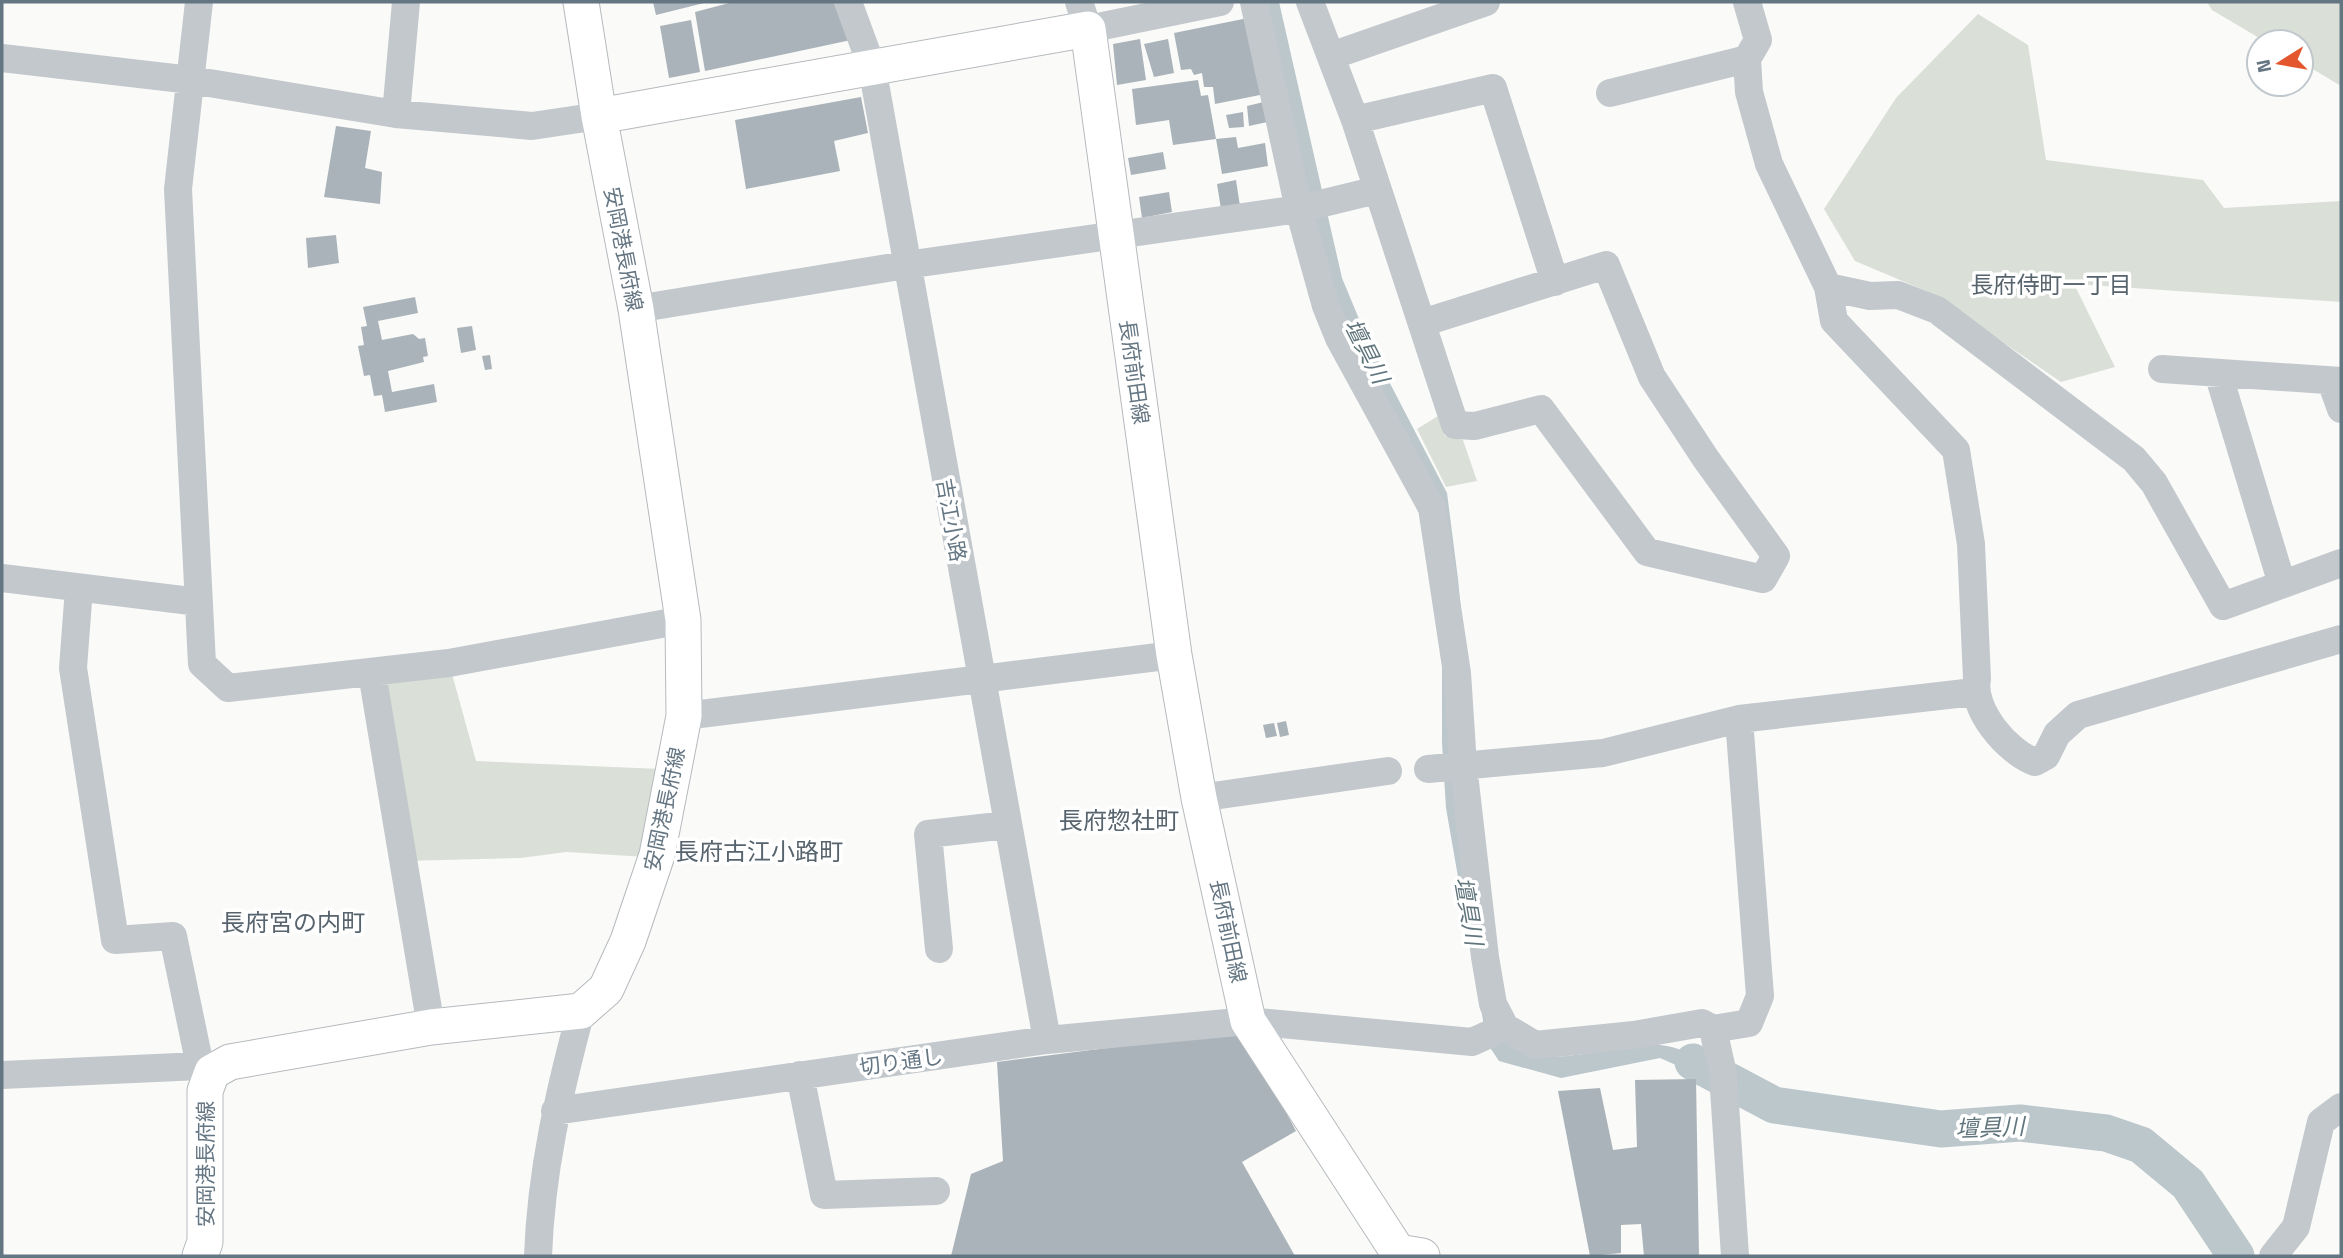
<svg xmlns="http://www.w3.org/2000/svg" width="2343" height="1258" font-family="'Titillium Web','Noto Sans JP',sans-serif">
	<rect width="100%" height="100%" fill="#fafaf8"/>
	<path fill="#dadfd7" d="M 2207,2 L 2341,2 L 2341,86 L 2301,62 L 2301,42 L 2266,42 L 2212,10 Z
		M 1978,14 L 2028,45 L 2046,160 L 2203,180 L 2224,208 L 2341,201 L 2341,302 L 2074,284 L 2115,367 L 2061,382 L 1931,293 L 1855,261 L 1824,209 L 1896,98 Z
		M 1438,416 L 1445,436 L 1463,440 L 1477,481 L 1446,487 L 1417,429 Z
		M 449,663 L 476,761 L 660,769 L 646,857 L 566,852 L 521,858 L 404,861 L 372,673 Z"/>
	<path fill="#bbc7cb" d="M 1264,2 L 1279,2 L 1342,278 L 1369,343 L 1447,493 L 1458,579 L 1502,1039 C 1539,1079 1622,1037 1667,1046 C 1685,1049 1702,1061 1717,1069 L 1719,1084 L 1660,1058 L 1561,1078 L 1499,1061 L 1487,1043 L 1446,808 L 1442,743 L 1442,666 L 1448,654 L 1448,583 L 1330,297 Z"/>
	<g fill="none" stroke-linecap="round" stroke-linejoin="round">
		<path stroke="#bbc7cb" stroke-width="37" d="M 1693,1062 L 1774,1105 L 1941,1129 L 2020,1123 L 2106,1133 L 2141,1145 L 2188,1184 L 2236,1256"/>
	</g>
	<path fill="#aab3b9" d="M 653,2 L 704,2 L 704,3 L 656,15 Z
		M 733,2 L 838,2 L 851,40 L 705,71 L 695,12 Z
		M 1248,18 L 1265,94 L 1215,104 L 1213,87 L 1204,87 L 1202,73 L 1194,75 L 1191,69 L 1181,70 L 1174,33 Z
		M 691,20 L 700,72 L 669,78 L 660,26 Z
		M 1140,39 L 1146,80 L 1117,85 L 1113,44 Z
		M 1168,39 L 1174,73 L 1154,77 L 1144,44 Z
		M 1198,80 L 1201,96 L 1208,95 L 1216,139 L 1173,145 L 1169,120 L 1136,125 L 1132,89 Z
		M 861,97 L 868,133 L 834,141 L 840,171 L 746,189 L 735,120 Z
		M 1268,101 L 1272,121 L 1249,126 L 1247,106 Z
		M 1243,112 L 1244,127 L 1229,128 L 1226,115 Z
		M 336,126 L 371,131 L 365,168 L 382,172 L 380,204 L 324,197 Z
		M 1236,137 L 1238,148 L 1265,143 L 1268,166 L 1222,174 L 1216,139 Z
		M 1163,152 L 1166,169 L 1131,175 L 1128,158 Z
		M 1236,180 L 1240,206 L 1221,209 L 1217,184 Z
		M 1169,192 L 1172,212 L 1142,218 L 1139,197 Z
		M 336,235 L 339,263 L 308,268 L 306,238 Z
		M 415,297 L 418,313 L 378,321 L 382,340 L 413,334 L 419,339 L 425,338 L 428,356 L 423,357 L 424,362 L 388,371 L 392,392 L 434,384 L 437,402 L 385,412 L 382,395 L 374,396 L 370,375 L 364,376 L 358,346 L 364,345 L 361,327 L 367,326 L 363,307 Z
		M 472,326 L 476,350 L 461,353 L 457,328 Z
		M 490,355 L 492,369 L 485,370 L 482,356 Z
		M 1286,721 L 1289,735 L 1280,737 L 1277,723 Z
		M 1274,723 L 1277,736 L 1266,738 L 1263,725 Z
		M 1242,1031 L 1296,1131 L 1242,1162 L 1295,1256 L 951,1256 L 971,1174 L 1003,1161 L 997,1062 Z
		M 1696,1079 L 1699,1256 L 1644,1256 L 1641,1224 L 1621,1225 L 1621,1253 L 1590,1256 L 1558,1091 L 1600,1088 L 1613,1150 L 1637,1147 L 1635,1080 Z"/>
	<g fill="none" stroke-linecap="round" stroke-linejoin="round">
		<defs>
			<path id="major" d="M 599,116 L 1088,29 L 1174,655 L 1199,798 L 1248,1021 L 1398,1252 L 1422,1256
				M 200,1256 L 205,1242 L 205,1091 L 212,1072 L 230,1062 L 431,1027 L 581,1011 L 606,989 L 628,941 L 657,855 L 684,716 L 683,620 L 636,309 L 599,116 L 581,2"/>
		</defs>
		<use href="#major" stroke="#b5babe" stroke-width="37"/>
		<path stroke="#c3c8cc" stroke-width="28" d="M 199,2 L 178,189 L 202,664 L 228,688 L 449,663 L 683,620
			M 848,2 L 872,67 L 1047,1040
			M 1079,2 L 1088,29 L 1220,2
			M 1254,2 L 1299,209 L 1326,306 L 1339,338 L 1432,508 L 1457,673 L 1463,765 L 1485,957 L 1493,1004 L 1505,1027 L 1535,1045 L 1634,1035 L 1702,1023 L 1713,1029 L 1723,1074 L 1735,1256
			M 1310,2 L 1355,120 L 1455,425 L 1475,426 L 1541,409 L 1647,552 L 1763,579 L 1776,556 L 1706,459 L 1652,377 L 1606,265 L 1422,323
			M 1747,2 L 1758,40 L 1747,59 L 1749,92 L 1769,164 L 1828,287 L 1834,321 L 1956,450 L 1971,544 L 1977,679 C 1971,709 2007,752 2035,762 L 2046,756 L 2057,734 L 2078,715 L 2341,639
			M 1331,56 L 1486,2
			M 2,58 L 191,80 L 396,114 L 532,126 L 599,116
			M 1610,93 L 1747,59
			M 396,114 L 406,2
			M 1355,120 L 1493,88 L 1555,282
			M 1828,287 L 1870,296 L 1898,295 L 1937,310 L 2134,459 L 2154,483 L 2223,606 L 2341,563
			M 636,309 L 906,265 L 1299,209 L 1377,190
			M 2162,369 L 2341,381
			M 2218,373 L 2282,584
			M 2331,381 L 2341,409
			M 2,578 L 199,602
			M 79,588 L 73,668 L 115,940 L 173,936 L 200,1066
			M 372,673 L 431,1027
			M 684,716 L 1174,655
			M 1428,769 L 1603,753 L 1739,719 L 1974,692
			M 1199,798 L 1388,771
			M 939,949 L 928,834 L 1007,825
			M 1713,1029 L 1749,1023 L 1760,996 L 1739,719
			M 2,1075 L 200,1066 L 212,1072
			M 800,1075 L 824,1195 L 936,1191
			M 555,1111 L 1047,1040 L 1248,1021 L 1472,1042 L 1505,1027
			M 538,1256 C 541,1171 559,1093 581,1011
			M 2273,1256 L 2296,1227 L 2321,1122 L 2341,1107"/>
		<use href="#major" stroke="#fff" stroke-width="35"/>
	</g>
	<g text-anchor="middle" dominant-baseline="central" stroke-width="7" stroke-linejoin="round" paint-order="stroke">
		<g font-size="21" fill="#657683" stroke="#fff">
			<text transform="translate(624 249) rotate(79)">安岡港長府線</text>
			<text transform="translate(1135 372) rotate(82)">長府前田線</text>
			<text transform="translate(952 520) rotate(80)">吉江小路</text>
			<text transform="translate(664 809) rotate(-78)">安岡港長府線</text>
			<text transform="translate(1229 931) rotate(78)">長府前田線</text>
			<text transform="translate(901 1061) rotate(-8)">切り通し</text>
			<text transform="translate(205 1164) rotate(-90)">安岡港長府線</text>
		</g>
		<g font-size="23" fill="#57646e" stroke="#fff">
			<text x="2051" y="284">長府侍町一丁目</text>
		</g>
		<g font-size="23" font-style="italic" fill="#60757c" stroke="#fff">
			<text transform="translate(1367 351) rotate(63)">壇具川</text>
			<text transform="translate(1469 911) rotate(80)">壇具川</text>
			<text transform="translate(1990 1127) rotate(-2)">壇具川</text>
		</g>
		<g font-size="24" fill="#57646e" stroke="#fff">
			<text x="1119" y="820">長府惣社町</text>
			<text x="759" y="851">長府古江小路町</text>
			<text x="293" y="922">長府宮の内町</text>
		</g>
	</g>
	<rect width="2343" height="1258" fill="none" stroke="#657683" stroke-width="7"/>
	<g transform="translate(2280 63) rotate(259)"><circle r="33" fill="#ffffff" stroke="#c1c8cd" stroke-width="2"/>
	<path d="M0-5L12 26L0 18L-12 26Z" fill="#e4572e"/>
	<text y="-10" font-size="19" font-weight="bold" text-anchor="middle" fill="#657683">N</text>
	</g>
</svg>
